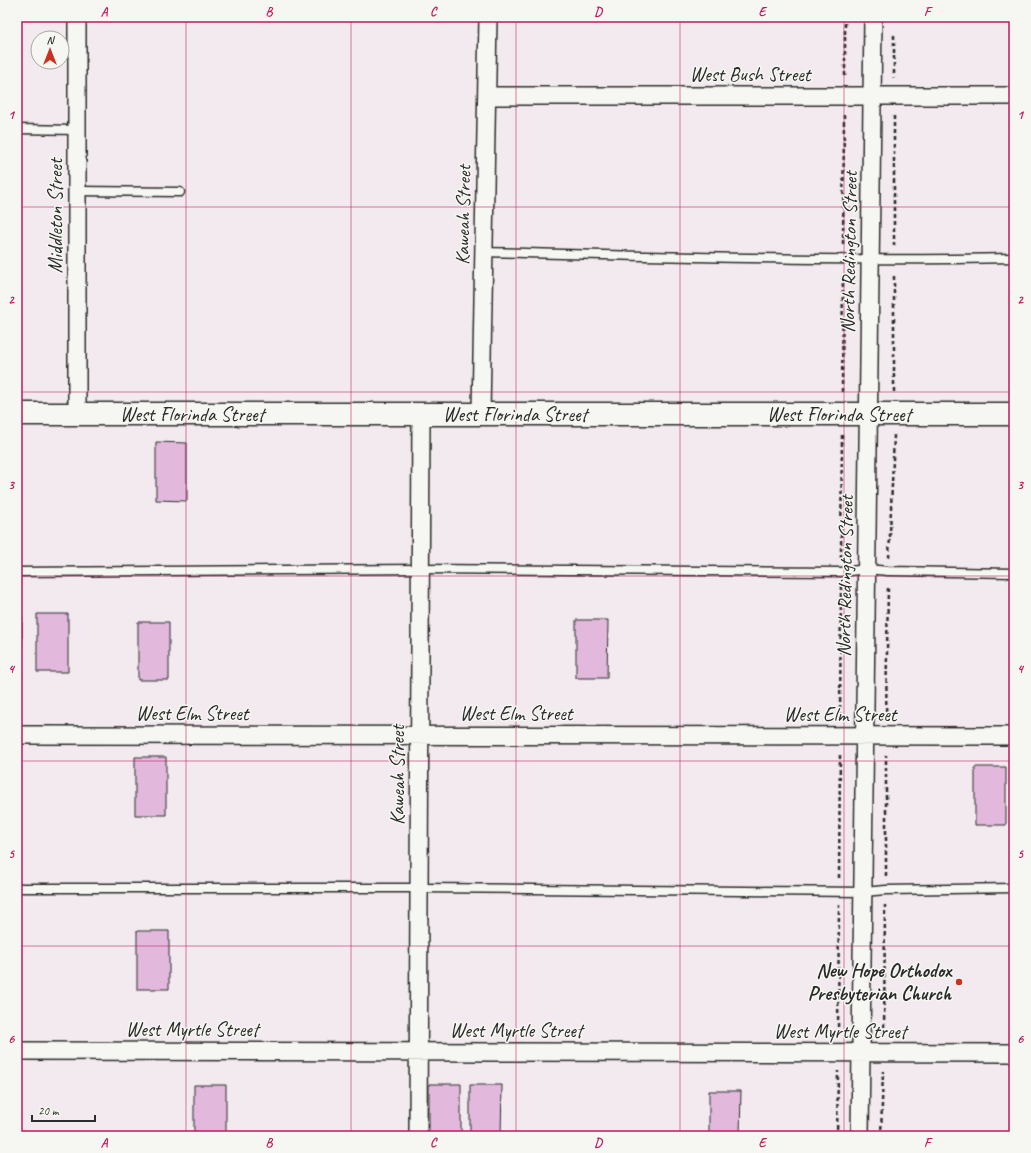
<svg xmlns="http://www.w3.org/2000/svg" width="1031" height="1153" font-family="Caveat,sans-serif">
	<rect width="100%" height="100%" fill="#f2eaee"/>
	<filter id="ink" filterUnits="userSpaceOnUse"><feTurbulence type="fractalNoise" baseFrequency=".025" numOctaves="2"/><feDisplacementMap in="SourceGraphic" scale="8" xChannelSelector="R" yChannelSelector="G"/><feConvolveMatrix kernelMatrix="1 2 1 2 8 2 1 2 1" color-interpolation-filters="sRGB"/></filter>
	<g filter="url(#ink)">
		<path fill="#e3b8dd" stroke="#2b2b2b" d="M 156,442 L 187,443 L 187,501 L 156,500 Z
			M 37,614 L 68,614 L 68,672 L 37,672 Z
			M 17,617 L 22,617 L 22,674 L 17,674 Z
			M 576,620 L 608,620 L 607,678 L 576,678 Z
			M 138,622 L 169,622 L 169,680 L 138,680 Z
			M 135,757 L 166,757 L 166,815 L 135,815 Z
			M 975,767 L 1006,767 L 1006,825 L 975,825 Z
			M 137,931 L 169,931 L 169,989 L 137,989 Z
			M 429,1084 L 461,1084 L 461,1136 L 429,1136 Z
			M 194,1085 L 226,1085 L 226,1136 L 194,1136 Z
			M 470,1085 L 502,1085 L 501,1136 L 470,1136 Z
			M 709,1091 L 741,1091 L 740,1136 L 709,1136 Z"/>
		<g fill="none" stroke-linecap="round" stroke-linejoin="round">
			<defs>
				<path id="lane" d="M 17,129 L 77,130
					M 77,191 L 180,192
					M 484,252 C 661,256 837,262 1014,258
					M 17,572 L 420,569 L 841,572 L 867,569 L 888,571 L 1014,573
					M 17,888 L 419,888 L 863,892 L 886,890 L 1014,888"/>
				<path id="street" d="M 487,96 L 1014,96
					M 77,414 L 77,17
					M 481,414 L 488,17
					M 17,735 L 1014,736
					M 17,1051 L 1014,1053
					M 418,1136 L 421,414
					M 860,1136 L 873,17"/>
				<path id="secondary" d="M 17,414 L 1014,414"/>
			</defs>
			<use href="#lane" stroke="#2b2b2b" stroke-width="11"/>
			<use href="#street" stroke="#2b2b2b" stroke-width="20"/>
			<use href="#secondary" stroke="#2b2b2b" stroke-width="25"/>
			<path stroke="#2b2b2b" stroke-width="2.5" stroke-dasharray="4 3" stroke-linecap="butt" d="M 894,35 L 894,78
				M 845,76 L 845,17
				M 843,244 L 844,115
				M 894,246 L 894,115
				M 842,392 L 843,273
				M 894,392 L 894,273
				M 841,558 L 842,435
				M 889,558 L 894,435
				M 840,716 L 841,585
				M 886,718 L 888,585
				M 886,876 L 886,755
				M 839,878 L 840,753
				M 838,1034 L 839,905
				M 884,1034 L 885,905
				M 837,1136 L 838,1071
				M 881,1136 L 883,1071"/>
			<use href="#lane" stroke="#f6f6f2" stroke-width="8"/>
			<use href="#street" stroke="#f6f6f2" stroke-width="17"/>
			<use href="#secondary" stroke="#f6f6f2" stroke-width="22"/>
		</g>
	</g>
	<path fill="none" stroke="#c2185b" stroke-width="1" stroke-opacity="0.55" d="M 186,17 L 186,1136M 351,17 L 351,1136M 516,17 L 516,1136M 680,17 L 680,1136M 844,17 L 844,1136M 17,207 L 1014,207M 17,392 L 1014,392M 17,576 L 1014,576M 17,761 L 1014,761M 17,946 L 1014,946"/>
	<circle fill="#c8321e" stroke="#f6f6f2" stroke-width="1.5" cx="959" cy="982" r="4"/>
	<g text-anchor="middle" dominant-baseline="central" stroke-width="3" stroke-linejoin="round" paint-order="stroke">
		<g font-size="20" fill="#2b2b2b" stroke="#f6f6f2">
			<text x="750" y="74">West Bush Street</text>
			<text transform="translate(463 215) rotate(-89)">Kaweah Street</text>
			<text transform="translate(55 216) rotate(-90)">Middleton Street</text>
			<text transform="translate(849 252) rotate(-89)">North Redington Street</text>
			<text x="192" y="414">West Florinda Street</text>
			<text x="515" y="414">West Florinda Street</text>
			<text x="839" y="414">West Florinda Street</text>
			<text transform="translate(845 576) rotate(-89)">North Redington Street</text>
			<text x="192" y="713">West Elm Street</text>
			<text x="516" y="713">West Elm Street</text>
			<text x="840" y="714">West Elm Street</text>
			<text transform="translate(397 775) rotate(-90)">Kaweah Street</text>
			<text x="192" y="1029">West Myrtle Street</text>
			<text x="516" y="1030">West Myrtle Street</text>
			<text x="840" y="1031">West Myrtle Street</text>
		</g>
		<g font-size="20" font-weight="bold" fill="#2b2b2b" stroke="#f6f6f2" text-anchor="end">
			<text x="951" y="970">New Hope Orthodox<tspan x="951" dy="23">Presbyterian Church</tspan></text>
		</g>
	</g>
	<rect width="1031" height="1153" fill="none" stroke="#f6f6f2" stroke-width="44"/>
	<g transform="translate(50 50)"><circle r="19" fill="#f6f6f2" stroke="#a5a5a2"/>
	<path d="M0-3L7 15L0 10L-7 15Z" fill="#c8321e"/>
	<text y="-6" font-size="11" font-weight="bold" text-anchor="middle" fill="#2b2b2b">N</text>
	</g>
	<path d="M32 1115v6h63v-6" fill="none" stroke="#2b2b2b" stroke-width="2"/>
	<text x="38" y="1115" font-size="12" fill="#2b2b2b" stroke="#f6f6f2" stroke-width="3" paint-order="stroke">20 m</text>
	<rect x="22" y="22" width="987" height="1109" fill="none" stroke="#c2185b" stroke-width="1.5"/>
	<g font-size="13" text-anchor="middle" font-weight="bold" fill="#c2185b">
		<text x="104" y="16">A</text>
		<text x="269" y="16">B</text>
		<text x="433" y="16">C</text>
		<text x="598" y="16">D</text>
		<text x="762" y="16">E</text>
		<text x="927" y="16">F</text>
		<text x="11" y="119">1</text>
		<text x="1020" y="119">1</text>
		<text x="11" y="304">2</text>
		<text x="1020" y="304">2</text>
		<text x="11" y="489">3</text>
		<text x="1020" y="489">3</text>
		<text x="11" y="673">4</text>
		<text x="1020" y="673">4</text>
		<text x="11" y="858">5</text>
		<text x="1020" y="858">5</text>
		<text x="11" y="1043">6</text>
		<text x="1020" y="1043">6</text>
		<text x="104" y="1147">A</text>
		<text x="269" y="1147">B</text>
		<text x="433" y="1147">C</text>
		<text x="598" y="1147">D</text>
		<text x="762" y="1147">E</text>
		<text x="927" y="1147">F</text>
	</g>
</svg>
